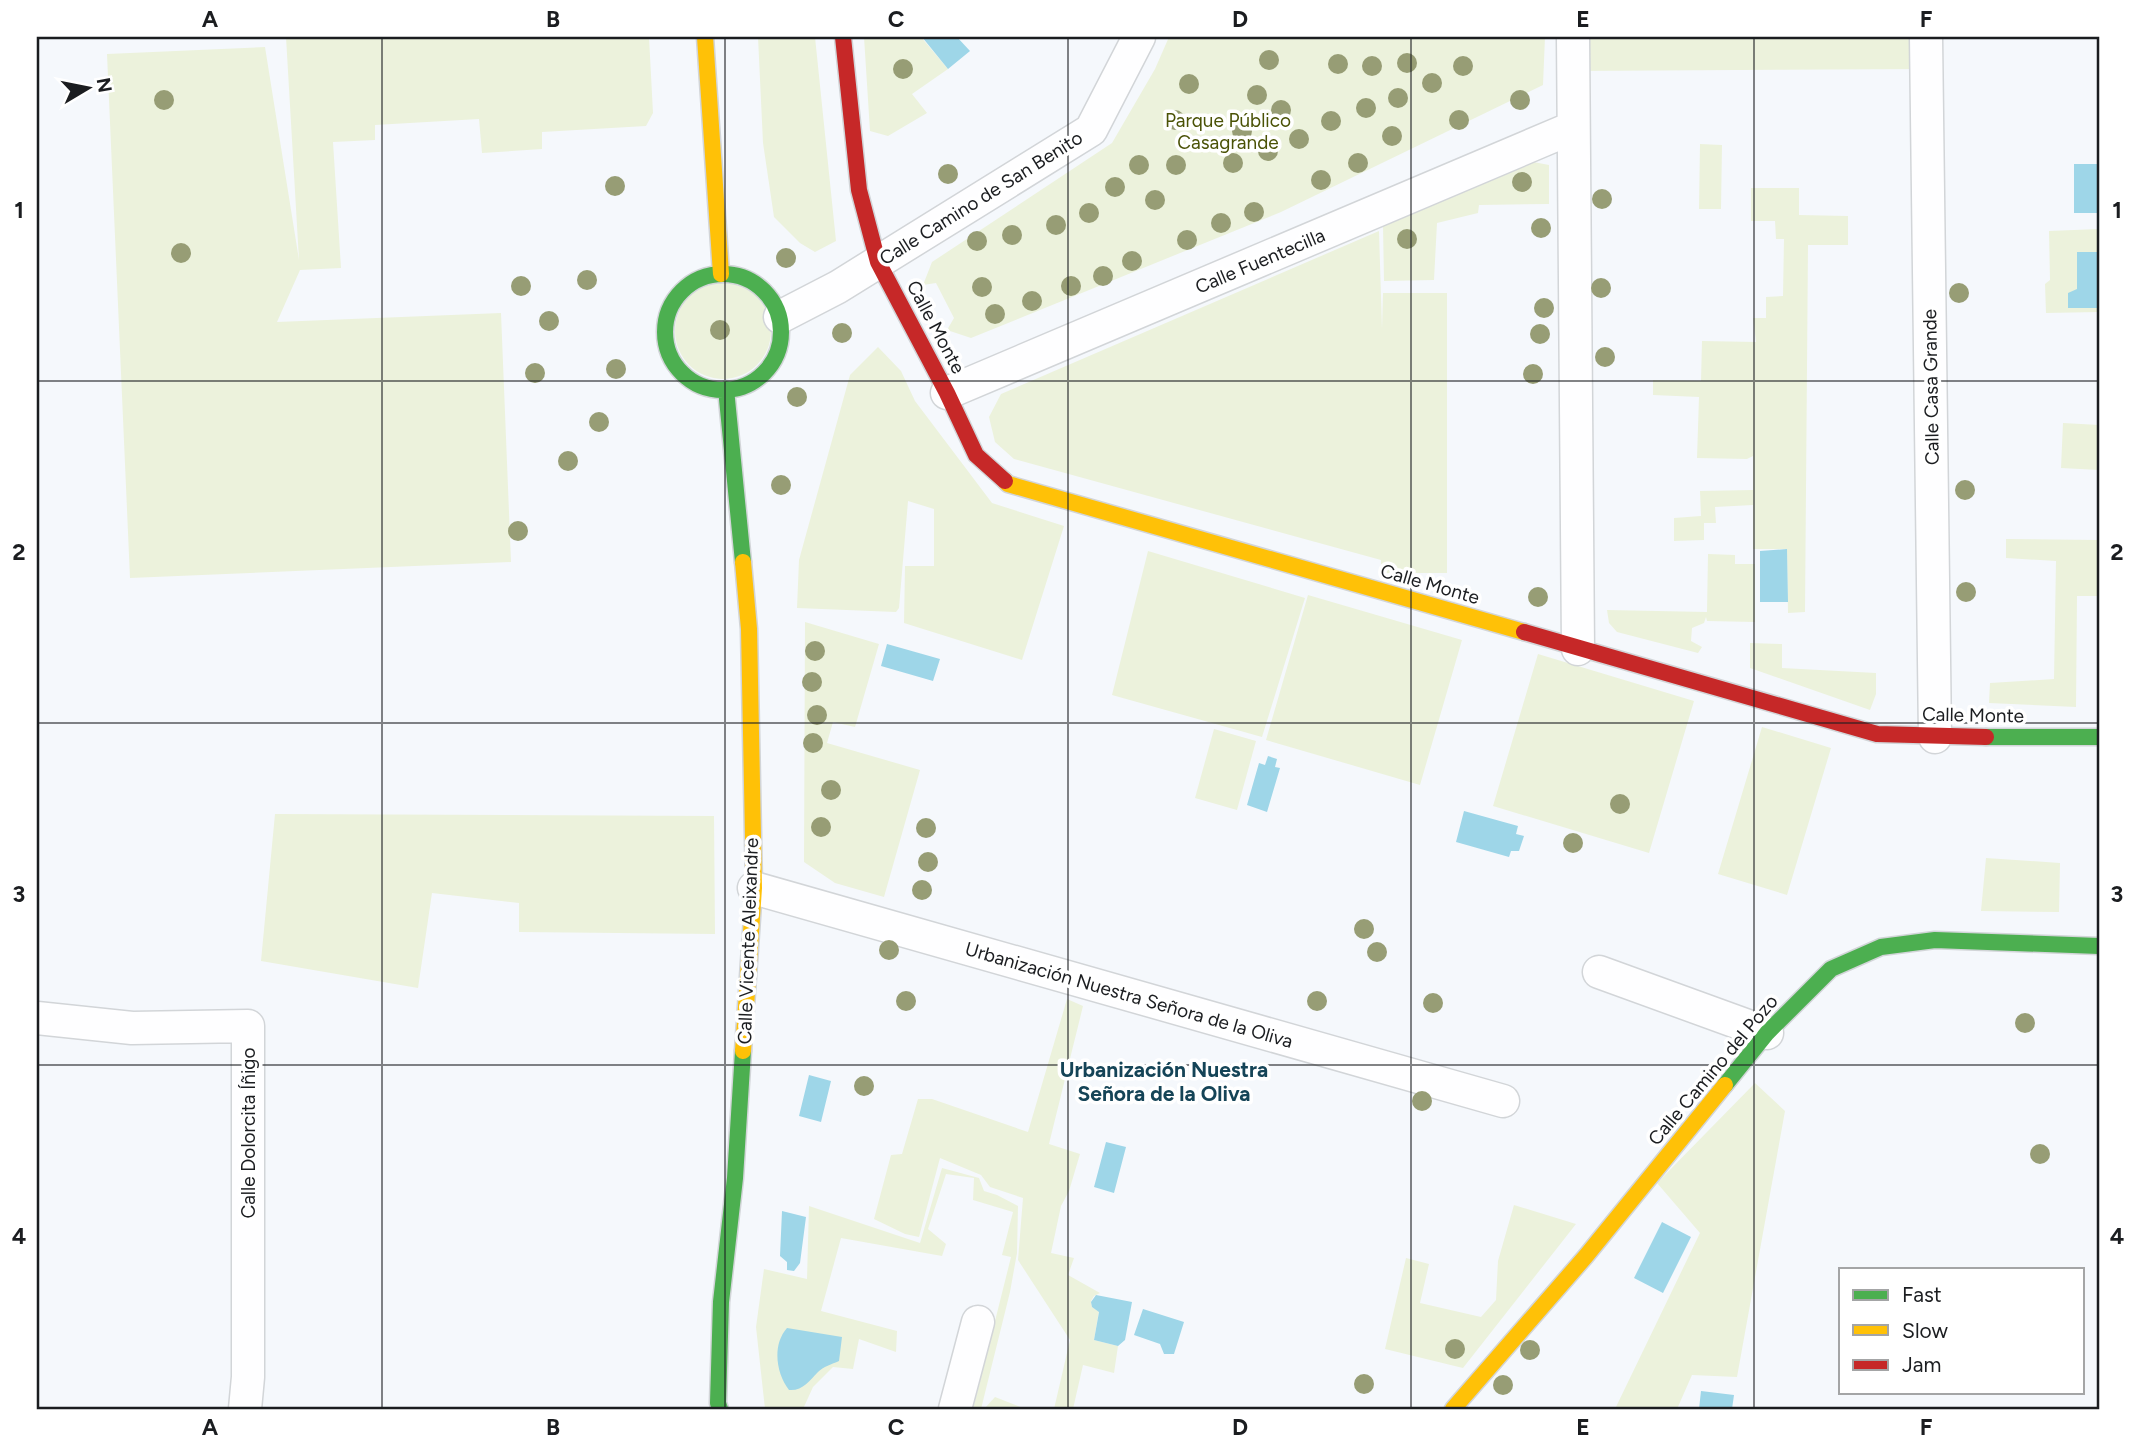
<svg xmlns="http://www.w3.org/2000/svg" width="2136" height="1446" font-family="Figtree,sans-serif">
	<rect width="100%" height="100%" fill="#f5f8fc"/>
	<path fill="#ecf2dc" d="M 286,37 L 649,37 L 653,113 L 646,126 L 542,132 L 542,149 L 482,153 L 479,119 L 375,125 L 375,140 L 333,142 L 341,268 L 300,270 L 277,322 L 501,313 L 511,562 L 130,578 L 107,54 L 265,47 L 299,260 Z
		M 758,37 L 815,37 L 836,241 L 815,252 L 800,243 L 774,217 L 763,143 Z
		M 864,37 L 921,37 L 948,69 L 912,94 L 927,113 L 888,136 L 870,131 Z
		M 1169,37 L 1545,37 L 1543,85 L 1281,212 L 971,338 L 947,330 L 954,318 L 936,283 L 923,285 L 932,262 L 1112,143 L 1155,69 Z
		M 1573,37 L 1926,37 L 1927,69 L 1572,71 Z
		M 1700,144 L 1722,145 L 1721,209 L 1699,209 Z
		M 1528,161 L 1549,165 L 1549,204 L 1479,205 L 1478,213 L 1437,223 L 1434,280 L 1384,281 L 1383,226 Z
		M 1751,188 L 1799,188 L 1799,215 L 1848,216 L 1848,245 L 1808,245 L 1805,612 L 1788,613 L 1787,549 L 1753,549 L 1753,505 L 1715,507 L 1716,523 L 1704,523 L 1704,540 L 1674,541 L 1674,518 L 1701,516 L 1700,491 L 1753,490 L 1753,456 L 1747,459 L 1697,458 L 1699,397 L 1653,395 L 1653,380 L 1701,381 L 1702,341 L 1756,342 L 1753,318 L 1766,318 L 1766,297 L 1783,296 L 1784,239 L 1776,239 L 1775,221 L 1751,221 Z
		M 2099,229 L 2099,312 L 2046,313 L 2045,284 L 2050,280 L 2049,231 Z
		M 1379,231 L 1382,329 L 1383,293 L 1447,293 L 1447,573 L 1381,573 L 1381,560 L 1014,459 L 995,442 L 989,417 L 1001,394 Z
		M675 331a48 48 0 1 1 96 0a48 48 0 1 1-96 0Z
		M 878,347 L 901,371 L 915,401 L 992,503 L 1064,526 L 1022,660 L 904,623 L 905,566 L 934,566 L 934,509 L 908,501 L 899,608 L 896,612 L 797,608 L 799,560 L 850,375 Z
		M 2063,423 L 2099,425 L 2099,470 L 2061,468 Z
		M 2006,539 L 2099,540 L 2099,596 L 2077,596 L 2076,707 L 1989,703 L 1990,683 L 2054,679 L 2056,561 L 2006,558 Z
		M 1148,551 L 1305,598 L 1262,737 L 1112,695 Z
		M 1708,554 L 1735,555 L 1735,564 L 1755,564 L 1755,622 L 1707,621 L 1706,617 L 1704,623 L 1692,628 L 1691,641 L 1702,647 L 1698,653 L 1617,632 L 1609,623 L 1607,610 L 1707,612 Z
		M 1308,595 L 1462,640 L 1420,785 L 1266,740 Z
		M 805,622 L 879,644 L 855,727 L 833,722 L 827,743 L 920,770 L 884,897 L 835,883 L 804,862 Z
		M 1750,643 L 1782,644 L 1782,668 L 1876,673 L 1876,694 L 1870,710 L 1750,668 Z
		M 1538,654 L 1694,701 L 1649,853 L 1493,806 Z
		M 1762,727 L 1831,748 L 1787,895 L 1718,874 Z
		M 1214,729 L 1256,741 L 1237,810 L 1195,798 Z
		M 275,814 L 714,816 L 715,934 L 519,932 L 519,903 L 432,893 L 418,988 L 261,961 Z
		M 1986,858 L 2060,863 L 2059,912 L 1981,911 Z
		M 1067,999 L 1083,1006 L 1049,1144 L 1080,1154 L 1069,1191 L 1061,1206 L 1051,1253 L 1074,1258 L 1068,1275 L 1100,1293 L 1094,1296 L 1091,1301 L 1092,1307 L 1099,1311 L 1094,1340 L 1118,1346 L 1114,1373 L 1083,1365 L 1073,1409 L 1054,1409 L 1070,1340 L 1018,1260 L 1023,1198 L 990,1187 L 981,1175 L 940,1158 L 919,1237 L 905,1234 L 874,1219 L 891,1155 L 902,1154 L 918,1099 L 932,1099 L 1028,1132 Z
		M 1755,1083 L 1785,1111 L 1737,1377 L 1692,1375 L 1677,1409 L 1615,1409 L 1700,1233 L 1657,1183 Z
		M 942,1168 L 979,1178 L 984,1191 L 997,1195 L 1018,1206 L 1017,1253 L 1010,1292 L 981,1409 L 973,1409 L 1011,1257 L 1002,1255 L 1013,1212 L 973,1200 L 974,1178 L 946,1174 L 928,1229 L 946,1244 L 942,1256 L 841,1238 L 821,1311 L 897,1331 L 896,1352 L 859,1339 L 853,1369 L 833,1367 L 813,1387 L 803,1409 L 765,1409 L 756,1327 L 764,1269 L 807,1279 L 809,1206 L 920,1243 Z
		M 1514,1205 L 1576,1224 L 1463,1368 L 1385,1349 L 1406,1258 L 1429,1264 L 1420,1303 L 1481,1317 L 1496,1300 L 1498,1261 Z
		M 995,1397 L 1026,1409 L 984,1409 Z"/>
	<path fill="#9ed6e8" d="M 922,37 L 957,37 L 970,51 L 948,69 Z
		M 2074,164 L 2099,164 L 2099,213 L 2074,213 Z
		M 2077,252 L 2099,252 L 2099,308 L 2068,308 L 2068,293 L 2077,289 Z
		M 1787,549 L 1788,602 L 1760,602 L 1760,551 Z
		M 887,644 L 940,659 L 933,681 L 881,666 Z
		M 1268,756 L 1277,759 L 1275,767 L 1280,768 L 1267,812 L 1247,805 L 1259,763 L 1265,765 Z
		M 1464,811 L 1518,826 L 1516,834 L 1524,836 L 1519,851 L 1511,851 L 1509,857 L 1456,842 Z
		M 809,1075 L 831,1081 L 821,1122 L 799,1116 Z
		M 1106,1142 L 1126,1147 L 1114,1193 L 1094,1187 Z
		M 782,1211 L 806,1217 L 800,1263 L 794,1271 L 787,1270 L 787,1262 L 780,1256 Z
		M 1662,1222 L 1691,1237 L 1663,1293 L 1634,1278 Z
		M 1096,1295 L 1132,1302 L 1125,1340 L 1118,1346 L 1094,1340 L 1099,1312 L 1092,1307 L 1091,1302 Z
		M 1143,1309 L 1184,1322 L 1174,1354 L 1164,1354 L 1160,1344 L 1134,1335 Z
		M 787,1328 L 842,1337 L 839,1361 C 832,1364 823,1367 818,1372 C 809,1381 803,1391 789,1390 C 776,1373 772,1345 787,1328 Z
		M 1701,1391 L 1734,1395 L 1732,1409 L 1699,1409 Z"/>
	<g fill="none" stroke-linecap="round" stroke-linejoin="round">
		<defs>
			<path id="street" d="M 1573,37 L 1578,649
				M 1926,37 L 1935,737
				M 780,317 L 838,287 L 1091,130 L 1139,37
				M 947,393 L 1572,128
				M 754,888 L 1503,1101
				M 1599,972 L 1767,1033
				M 37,1018 L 132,1028 L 248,1026 L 248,1377 L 245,1409
				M 955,1409 L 978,1322"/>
			<path id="fast" d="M665 332a58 58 0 1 1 116 0a58 58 0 1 1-116 0Z
				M 726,389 L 743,562
				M 1986,737 L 2099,737
				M 1725,1085 L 1767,1033 L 1831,969 L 1881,947 L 1935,940 L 2099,946
				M 720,1409 L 718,1403 L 721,1302 L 735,1178 L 743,1051"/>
			<path id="slow" d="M 705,37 L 721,274
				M 1005,481 L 1008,484 L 1524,632
				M 743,562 L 749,629 L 754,888 L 743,1051
				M 1453,1409 L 1586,1256 L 1725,1085"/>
			<path id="jam" d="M 843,37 L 859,190 L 878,262 L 947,393 L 976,455 L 1005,481
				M 1524,632 L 1877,734 L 1986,737"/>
		</defs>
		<use href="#street" stroke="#d2d5d8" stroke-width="35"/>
		<use href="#fast" stroke="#d2d5d8" stroke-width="19"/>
		<use href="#slow" stroke="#d2d5d8" stroke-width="19"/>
		<use href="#jam" stroke="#d2d5d8" stroke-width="19"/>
		<use href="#street" stroke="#fefeff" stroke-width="32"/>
		<use href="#fast" stroke="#4caf50" stroke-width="16"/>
		<use href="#slow" stroke="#ffc107" stroke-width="16"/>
		<use href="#jam" stroke="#c62828" stroke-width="16"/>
	</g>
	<g fill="#979d75">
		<circle cx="1269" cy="60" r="10"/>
		<circle cx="1407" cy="63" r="10"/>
		<circle cx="1338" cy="64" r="10"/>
		<circle cx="1372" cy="66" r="10"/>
		<circle cx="1463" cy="66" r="10"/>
		<circle cx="903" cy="69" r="10"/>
		<circle cx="1432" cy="83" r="10"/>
		<circle cx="1189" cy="84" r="10"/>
		<circle cx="1257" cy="95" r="10"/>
		<circle cx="1398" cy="98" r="10"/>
		<circle cx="164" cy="100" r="10"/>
		<circle cx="1520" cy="100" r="10"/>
		<circle cx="1366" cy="108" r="10"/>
		<circle cx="1281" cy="110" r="10"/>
		<circle cx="1175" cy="120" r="10"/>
		<circle cx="1459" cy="120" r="10"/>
		<circle cx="1331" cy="121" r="10"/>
		<circle cx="1242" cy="131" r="10"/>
		<circle cx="1392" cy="136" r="10"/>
		<circle cx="1299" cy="139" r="10"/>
		<circle cx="1268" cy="151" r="10"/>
		<circle cx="1233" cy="163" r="10"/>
		<circle cx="1358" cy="163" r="10"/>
		<circle cx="1139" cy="165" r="10"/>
		<circle cx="1176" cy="165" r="10"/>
		<circle cx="948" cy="174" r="10"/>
		<circle cx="1321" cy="180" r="10"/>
		<circle cx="1522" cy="182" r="10"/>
		<circle cx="615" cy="186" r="10"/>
		<circle cx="1115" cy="187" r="10"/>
		<circle cx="1602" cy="199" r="10"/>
		<circle cx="1155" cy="200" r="10"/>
		<circle cx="1254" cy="212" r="10"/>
		<circle cx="1089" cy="213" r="10"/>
		<circle cx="1221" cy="223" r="10"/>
		<circle cx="1056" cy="225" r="10"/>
		<circle cx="1541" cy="228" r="10"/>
		<circle cx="1012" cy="235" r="10"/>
		<circle cx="1407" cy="239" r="10"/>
		<circle cx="1187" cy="240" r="10"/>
		<circle cx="977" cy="241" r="10"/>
		<circle cx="181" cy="253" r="10"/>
		<circle cx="786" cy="258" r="10"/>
		<circle cx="1132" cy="261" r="10"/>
		<circle cx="1103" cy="276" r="10"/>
		<circle cx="587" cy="280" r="10"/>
		<circle cx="521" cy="286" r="10"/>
		<circle cx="1071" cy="286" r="10"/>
		<circle cx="982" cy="287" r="10"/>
		<circle cx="1601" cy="288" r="10"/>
		<circle cx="1959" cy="293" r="10"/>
		<circle cx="1032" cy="301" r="10"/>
		<circle cx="1544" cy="308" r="10"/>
		<circle cx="995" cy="314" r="10"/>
		<circle cx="549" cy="321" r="10"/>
		<circle cx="720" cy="330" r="10"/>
		<circle cx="842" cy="333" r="10"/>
		<circle cx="1540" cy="334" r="10"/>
		<circle cx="1605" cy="357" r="10"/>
		<circle cx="616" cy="369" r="10"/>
		<circle cx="535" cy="373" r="10"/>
		<circle cx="1533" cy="374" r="10"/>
		<circle cx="797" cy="397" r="10"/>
		<circle cx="599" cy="422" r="10"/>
		<circle cx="568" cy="461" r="10"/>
		<circle cx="781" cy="485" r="10"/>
		<circle cx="1965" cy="490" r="10"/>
		<circle cx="518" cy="531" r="10"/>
		<circle cx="1966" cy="592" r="10"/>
		<circle cx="1538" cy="597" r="10"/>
		<circle cx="815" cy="651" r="10"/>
		<circle cx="812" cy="682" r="10"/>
		<circle cx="817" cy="715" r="10"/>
		<circle cx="813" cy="743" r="10"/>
		<circle cx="831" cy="790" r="10"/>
		<circle cx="1620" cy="804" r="10"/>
		<circle cx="821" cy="827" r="10"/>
		<circle cx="926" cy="828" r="10"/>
		<circle cx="1573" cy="843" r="10"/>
		<circle cx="928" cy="862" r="10"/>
		<circle cx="922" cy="890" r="10"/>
		<circle cx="1364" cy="929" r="10"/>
		<circle cx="889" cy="950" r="10"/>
		<circle cx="1377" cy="952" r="10"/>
		<circle cx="906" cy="1001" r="10"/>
		<circle cx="1317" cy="1001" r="10"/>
		<circle cx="1433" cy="1003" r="10"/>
		<circle cx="2025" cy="1023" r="10"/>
		<circle cx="864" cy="1086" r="10"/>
		<circle cx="1422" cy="1101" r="10"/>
		<circle cx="2040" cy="1154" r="10"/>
		<circle cx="1455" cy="1349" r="10"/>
		<circle cx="1530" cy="1350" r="10"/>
		<circle cx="1364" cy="1384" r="10"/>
		<circle cx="1503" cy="1385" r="10"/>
	</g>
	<path fill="none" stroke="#1b1d20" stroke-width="2" stroke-opacity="0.55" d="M 382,37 L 382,1409M 725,37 L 725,1409M 1068,37 L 1068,1409M 1411,37 L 1411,1409M 1754,37 L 1754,1409M 37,381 L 2099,381M 37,723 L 2099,723M 37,1065 L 2099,1065"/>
	<g text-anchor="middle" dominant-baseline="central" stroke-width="7" stroke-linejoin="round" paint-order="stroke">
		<g font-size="19" fill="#4a5206" stroke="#fff">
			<text x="1228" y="120">Parque Público<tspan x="1228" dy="22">Casagrande</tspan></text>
		</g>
		<g font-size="19" fill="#1b1d20" stroke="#fff">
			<text transform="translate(981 198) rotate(-32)">Calle Camino de San Benito</text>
			<text transform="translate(1260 261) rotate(-23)">Calle Fuentecilla</text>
			<text transform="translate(936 327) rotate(62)">Calle Monte</text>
			<text transform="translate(1931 387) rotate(-91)">Calle Casa Grande</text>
			<text transform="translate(1430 584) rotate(16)">Calle Monte</text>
			<text transform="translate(1973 715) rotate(1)">Calle Monte</text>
			<text transform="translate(748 941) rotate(-88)">Calle Vicente Aleixandre</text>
			<text transform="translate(1129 995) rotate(16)">Urbanización Nuestra Señora de la Oliva</text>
			<text transform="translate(1713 1070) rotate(-50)">Calle Camino del Pozo</text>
			<text transform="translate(248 1133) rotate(-90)">Calle Dolorcita Íñigo</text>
		</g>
		<g font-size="21" font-weight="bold" fill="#154457" stroke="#fff">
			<text x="1164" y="1069">Urbanización Nuestra<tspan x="1164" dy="24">Señora de la Oliva</tspan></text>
		</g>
	</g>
	<rect width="2136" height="1446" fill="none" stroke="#ffffff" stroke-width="77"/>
	<rect x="1839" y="1268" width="245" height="126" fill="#ffffff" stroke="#a4a5a6" stroke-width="2"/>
	<rect x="1853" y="1290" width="35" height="10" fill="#4caf50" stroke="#a4a5a6" stroke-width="2"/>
	<text x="1902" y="1302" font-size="21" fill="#1b1d20">Fast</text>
	<rect x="1853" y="1325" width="35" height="10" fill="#ffc107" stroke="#a4a5a6" stroke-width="2"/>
	<text x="1902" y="1338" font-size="21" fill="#1b1d20">Slow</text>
	<rect x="1853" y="1360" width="35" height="10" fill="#c62828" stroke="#a4a5a6" stroke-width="2"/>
	<text x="1902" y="1372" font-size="21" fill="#1b1d20">Jam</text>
	<g transform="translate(88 88) rotate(80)" stroke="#ffffff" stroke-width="5" paint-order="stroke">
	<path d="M0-5L12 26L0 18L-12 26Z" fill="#1b1d20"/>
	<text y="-10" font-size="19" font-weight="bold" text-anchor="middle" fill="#1b1d20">N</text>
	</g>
	<rect x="38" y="38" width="2060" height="1370" fill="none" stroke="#1b1d20" stroke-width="2.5"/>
	<g font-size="23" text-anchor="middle" font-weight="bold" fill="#1b1d20">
		<text x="210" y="27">A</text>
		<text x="553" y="27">B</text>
		<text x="896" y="27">C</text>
		<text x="1240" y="27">D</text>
		<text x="1583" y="27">E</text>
		<text x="1926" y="27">F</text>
		<text x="19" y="218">1</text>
		<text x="2117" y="218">1</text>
		<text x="19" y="560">2</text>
		<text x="2117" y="560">2</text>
		<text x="19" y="902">3</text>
		<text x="2117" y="902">3</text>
		<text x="19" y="1244">4</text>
		<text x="2117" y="1244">4</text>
		<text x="210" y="1435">A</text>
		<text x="553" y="1435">B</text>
		<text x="896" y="1435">C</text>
		<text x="1240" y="1435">D</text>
		<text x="1583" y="1435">E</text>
		<text x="1926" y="1435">F</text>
	</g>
</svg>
